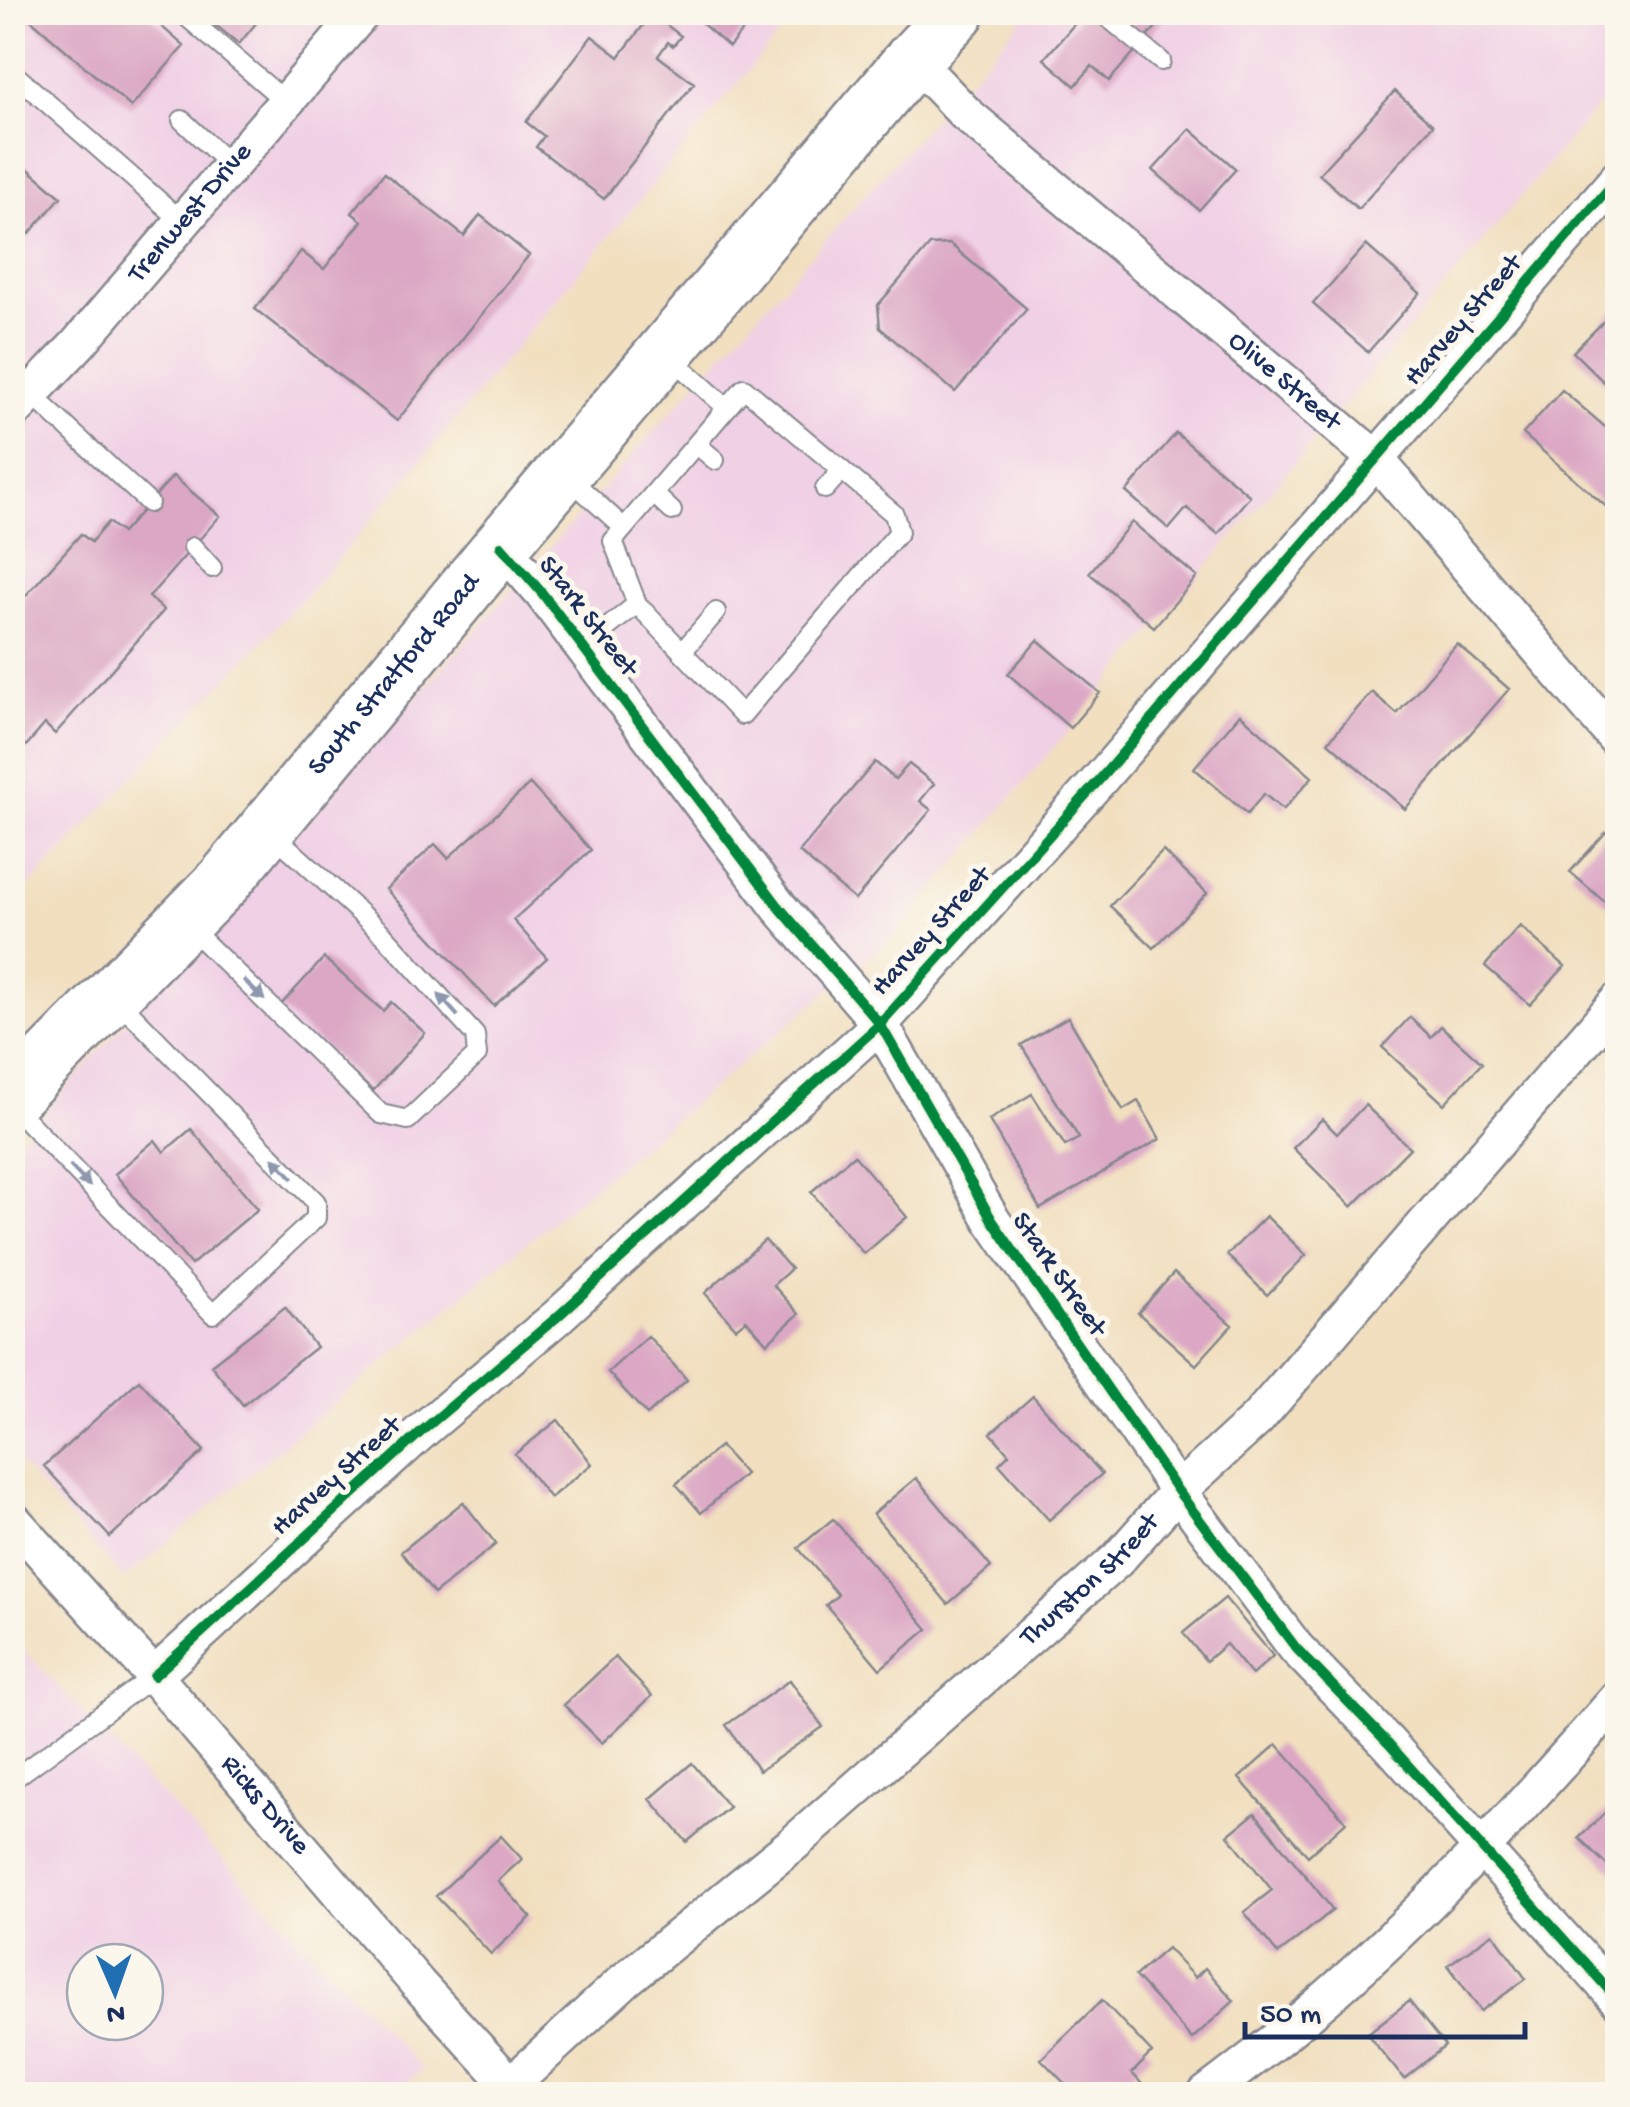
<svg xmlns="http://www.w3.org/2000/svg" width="1630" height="2107" font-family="'Gochi Hand',sans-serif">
	<rect width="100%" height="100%" fill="#fbf7ec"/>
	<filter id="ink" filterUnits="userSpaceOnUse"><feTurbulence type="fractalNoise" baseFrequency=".01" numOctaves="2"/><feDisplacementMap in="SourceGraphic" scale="20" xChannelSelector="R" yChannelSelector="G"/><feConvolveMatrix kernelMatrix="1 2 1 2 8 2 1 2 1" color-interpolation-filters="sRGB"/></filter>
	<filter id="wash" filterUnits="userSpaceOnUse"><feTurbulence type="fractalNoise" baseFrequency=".0048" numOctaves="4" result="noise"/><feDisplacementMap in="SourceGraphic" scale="40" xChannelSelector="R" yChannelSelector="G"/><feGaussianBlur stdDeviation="2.25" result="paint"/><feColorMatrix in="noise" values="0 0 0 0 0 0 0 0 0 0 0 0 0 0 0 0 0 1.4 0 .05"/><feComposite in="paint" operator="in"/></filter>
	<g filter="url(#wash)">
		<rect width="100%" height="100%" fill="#f1dfbf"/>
		<path fill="#f0d0e5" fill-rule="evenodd" d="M 13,13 L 797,13 L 318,583 L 13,903 Z
			M 1028,13 L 1617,13 L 1617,83 L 895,935 L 124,1579 L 13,1456 L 12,1149 Z
			M 12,1638 L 423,2070 L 393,2094 L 13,2094 ZM 85,1962 L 145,1962 L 145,2022 L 85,2022 Z"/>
		<g id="blocks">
			<path fill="#dba7c4" d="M 22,12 L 145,12 L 184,46 L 131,107 Z
				M 199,12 L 265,12 L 239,44 Z
				M 689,12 L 758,12 L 729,47 Z
				M 1085,12 L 1169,12 L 1109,81 L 1092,66 L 1075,86 L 1044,59 Z
				M 652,14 L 681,36 L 673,46 L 668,42 L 658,56 L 694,83 L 604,199 L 536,147 L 544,136 L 526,122 L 592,36 L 619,57 Z
				M 1395,91 L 1433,125 L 1358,209 L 1319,174 Z
				M 1190,129 L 1236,169 L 1199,210 L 1153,170 Z
				M 12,155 L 61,197 L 29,234 L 12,220 Z
				M 384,173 L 464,236 L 480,215 L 529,255 L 397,421 L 255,309 L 301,251 L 324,269 L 362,221 L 352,213 Z
				M 950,244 L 1027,309 L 955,392 L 880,328 L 878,305 L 930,245 Z
				M 1366,245 L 1420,293 L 1368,352 L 1313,304 Z
				M 1618,307 L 1618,396 L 1573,352 Z
				M 1562,390 L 1618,438 L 1618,517 L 1523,434 Z
				M 1176,433 L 1250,496 L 1218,534 L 1187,508 L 1169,529 L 1126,492 Z
				M 173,476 L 220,516 L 149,597 L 164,610 L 55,734 L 45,724 L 26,746 L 12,734 L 12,611 L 81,534 L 91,542 L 108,522 L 122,533 Z
				M 1132,522 L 1197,577 L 1154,627 L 1089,573 Z
				M 1038,640 L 1100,693 L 1070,728 L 1008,674 Z
				M 1457,644 L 1509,689 L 1405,809 L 1328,742 L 1372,692 L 1397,714 Z
				M 1240,714 L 1312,777 L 1283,810 L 1264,794 L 1247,814 L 1194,768 Z
				M 875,762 L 895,779 L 909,764 L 934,784 L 920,801 L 931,810 L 855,900 L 799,852 Z
				M 530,784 L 591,850 L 513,920 L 547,958 L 494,1006 L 386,889 L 435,844 L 448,858 Z
				M 1606,832 L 1618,841 L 1618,904 L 1613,909 L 1570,872 Z
				M 1163,851 L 1207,893 L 1154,948 L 1110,906 Z
				M 1520,926 L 1565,966 L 1530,1005 L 1485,966 Z
				M 324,958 L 383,1011 L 391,1002 L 425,1033 L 373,1091 L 279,1007 Z
				M 1068,1017 L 1123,1110 L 1138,1101 L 1160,1139 L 1040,1209 L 989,1120 L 1032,1094 L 1065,1146 L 1079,1138 L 1021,1045 Z
				M 1410,1017 L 1431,1037 L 1441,1026 L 1482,1063 L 1444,1104 L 1382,1047 Z
				M 1365,1105 L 1410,1148 L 1352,1207 L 1293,1148 L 1322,1119 L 1337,1134 Z
				M 191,1129 L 258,1209 L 191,1265 L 115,1174 L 155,1140 L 164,1152 Z
				M 854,1155 L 907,1217 L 864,1254 L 811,1192 Z
				M 1266,1216 L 1306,1255 L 1267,1295 L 1227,1255 Z
				M 765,1240 L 791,1269 L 773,1285 L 799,1314 L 767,1343 L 746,1320 L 736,1328 L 705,1293 Z
				M 1174,1273 L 1232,1325 L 1196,1365 L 1138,1313 Z
				M 285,1307 L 316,1347 L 243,1405 L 211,1365 Z
				M 648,1336 L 687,1380 L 647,1415 L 608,1372 Z
				M 139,1380 L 204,1451 L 110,1537 L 44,1466 Z
				M 1033,1396 L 1102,1474 L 1049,1520 L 999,1464 L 1009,1454 L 991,1433 Z
				M 558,1420 L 592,1464 L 550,1498 L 515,1454 Z
				M 720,1446 L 745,1474 L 701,1513 L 676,1484 Z
				M 916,1478 L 991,1567 L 948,1604 L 873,1514 Z
				M 463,1502 L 496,1544 L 434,1594 L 401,1552 Z
				M 833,1519 L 928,1629 L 880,1669 L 826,1605 L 838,1595 L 798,1548 Z
				M 1225,1598 L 1273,1656 L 1252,1675 L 1226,1644 L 1206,1661 L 1183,1633 Z
				M 615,1657 L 652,1696 L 602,1743 L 564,1705 Z
				M 790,1680 L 823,1727 L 759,1771 L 726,1725 Z
				M 1277,1744 L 1346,1822 L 1308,1856 L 1239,1778 Z
				M 692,1763 L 729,1807 L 687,1842 L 650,1799 Z
				M 1618,1800 L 1618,1876 L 1579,1838 Z
				M 1255,1813 L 1333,1910 L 1278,1954 L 1244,1912 L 1272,1890 L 1228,1835 Z
				M 501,1836 L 522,1859 L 498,1881 L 531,1917 L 491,1954 L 436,1896 Z
				M 1493,1933 L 1526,1979 L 1481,2011 L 1448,1965 Z
				M 1167,1948 L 1195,1978 L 1205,1968 L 1234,2001 L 1192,2039 L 1135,1976 Z
				M 1102,2000 L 1152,2053 L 1132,2073 L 1141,2083 L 1129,2094 L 1075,2094 L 1041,2059 Z
				M 1409,2001 L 1445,2046 L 1404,2079 L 1367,2034 Z"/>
		</g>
	</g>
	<g filter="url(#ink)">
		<use href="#blocks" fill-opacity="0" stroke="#86878e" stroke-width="2.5"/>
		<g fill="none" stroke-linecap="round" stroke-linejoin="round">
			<defs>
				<path id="lane" d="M 181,12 L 286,102
					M 1101,12 L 1161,61
					M 12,72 L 183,222
					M 182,120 L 231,166
					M 668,355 L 727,408
					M 31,394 L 149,503
					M 696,444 L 715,460
					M 569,478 L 624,528
					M 825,489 L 842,470
					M 654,494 L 672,511
					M 193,547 L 212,568
					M 583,647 L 637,604 L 742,715 L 899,532 L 894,514 L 744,388 L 613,541 L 637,604
					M 682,652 L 716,612
					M 188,926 L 381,1114 L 408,1120 L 477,1055 L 475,1035 L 384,935 L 272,833
					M 12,1105 L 213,1314 L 316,1218 L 316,1202 L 117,999
					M 12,1780 L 154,1676"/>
				<g id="street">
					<path id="s1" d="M 913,59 L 966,114 L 1374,457 L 1618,741"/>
					<path id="s2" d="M 12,413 L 78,344 L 363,12"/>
					<path d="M 501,546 L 542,593 L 779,907 L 880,1024 L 992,1220 L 1178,1491 L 1296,1648 L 1389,1744 L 1618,2000"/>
					<path id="s3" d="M 12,1519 L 154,1676 L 418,1984 L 519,2094"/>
					<path d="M 154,1676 L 423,1430 L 556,1318 L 880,1024 L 1101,778 L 1618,178"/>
					<path id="s4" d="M 501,2094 L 625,1980 L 793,1844 L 1117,1560 L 1178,1491 L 1257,1419 L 1618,1001"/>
					<path d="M 1206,2094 C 1240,2068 1275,2042 1308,2014 C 1420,1919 1521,1809 1618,1698"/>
				</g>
				<g id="primary">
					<path id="s5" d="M 12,1097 L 223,882 L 501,546 L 913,59 L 957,12"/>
				</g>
			</defs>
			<use href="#lane" stroke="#86878e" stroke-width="22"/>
			<use href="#street" stroke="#86878e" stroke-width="40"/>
			<use href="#primary" stroke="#86878e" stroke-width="60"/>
			<use href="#lane" stroke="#fff" stroke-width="18"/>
			<use href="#street" stroke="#fff" stroke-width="35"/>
			<use href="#primary" stroke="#fff" stroke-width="55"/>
			<defs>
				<path id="cycleway" d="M 501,546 L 542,593 L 779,907 L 880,1024 L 992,1220 L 1178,1491 L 1296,1648 L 1389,1744 L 1618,2000
					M 154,1676 L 423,1430 L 556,1318 L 880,1024 L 1101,778 L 1618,178"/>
			</defs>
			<use href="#cycleway" stroke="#fbf7ec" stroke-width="16"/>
			<use href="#cycleway" stroke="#00873e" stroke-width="10"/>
		</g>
		<defs><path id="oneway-solid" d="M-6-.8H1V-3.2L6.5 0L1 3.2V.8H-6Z" transform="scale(2.5)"/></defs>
		<g fill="#8d97ae">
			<use href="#oneway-solid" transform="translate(254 990) rotate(44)"/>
			<use href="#oneway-solid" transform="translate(448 1005) rotate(-132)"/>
			<use href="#oneway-solid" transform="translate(283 1168) rotate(-134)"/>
			<use href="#oneway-solid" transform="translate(80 1176) rotate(46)"/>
		</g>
	</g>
	<g text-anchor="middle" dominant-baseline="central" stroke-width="10" stroke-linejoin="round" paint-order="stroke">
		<g font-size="28" fill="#1b2f5e" stroke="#fbf7ec">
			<text stroke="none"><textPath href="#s2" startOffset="268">Trenwest Drive</textPath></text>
			<text transform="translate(1464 321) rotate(-49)">Harvey Street</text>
			<text stroke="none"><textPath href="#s1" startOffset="492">Olive Street</textPath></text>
			<text transform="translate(587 617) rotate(52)">Stark Street</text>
			<text stroke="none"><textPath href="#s5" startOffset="570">South Stratford Road</textPath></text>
			<text transform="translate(932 932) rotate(-48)">Harvey Street</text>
			<text transform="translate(1058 1275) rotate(55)">Stark Street</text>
			<text transform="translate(337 1477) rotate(-42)">Harvey Street</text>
			<text stroke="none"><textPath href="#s4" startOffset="782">Thurston Street</textPath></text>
			<text stroke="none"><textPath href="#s3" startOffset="382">Ricks Drive</textPath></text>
		</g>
	</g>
	<rect width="1630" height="2107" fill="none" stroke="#fbf7ec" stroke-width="50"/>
	<g transform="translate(115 1992) rotate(178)"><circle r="48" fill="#fbf7ec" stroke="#a1a7b3" stroke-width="2.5"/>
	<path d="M0-8L18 38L0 25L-18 38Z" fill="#1f6fb2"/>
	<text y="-15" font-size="28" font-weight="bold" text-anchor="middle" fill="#1b2f5e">N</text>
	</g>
	<path d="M1245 2022v15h280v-15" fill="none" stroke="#1b2f5e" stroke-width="5"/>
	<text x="1260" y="2022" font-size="30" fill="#1b2f5e" stroke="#fbf7ec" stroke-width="8" paint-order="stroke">50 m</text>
</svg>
